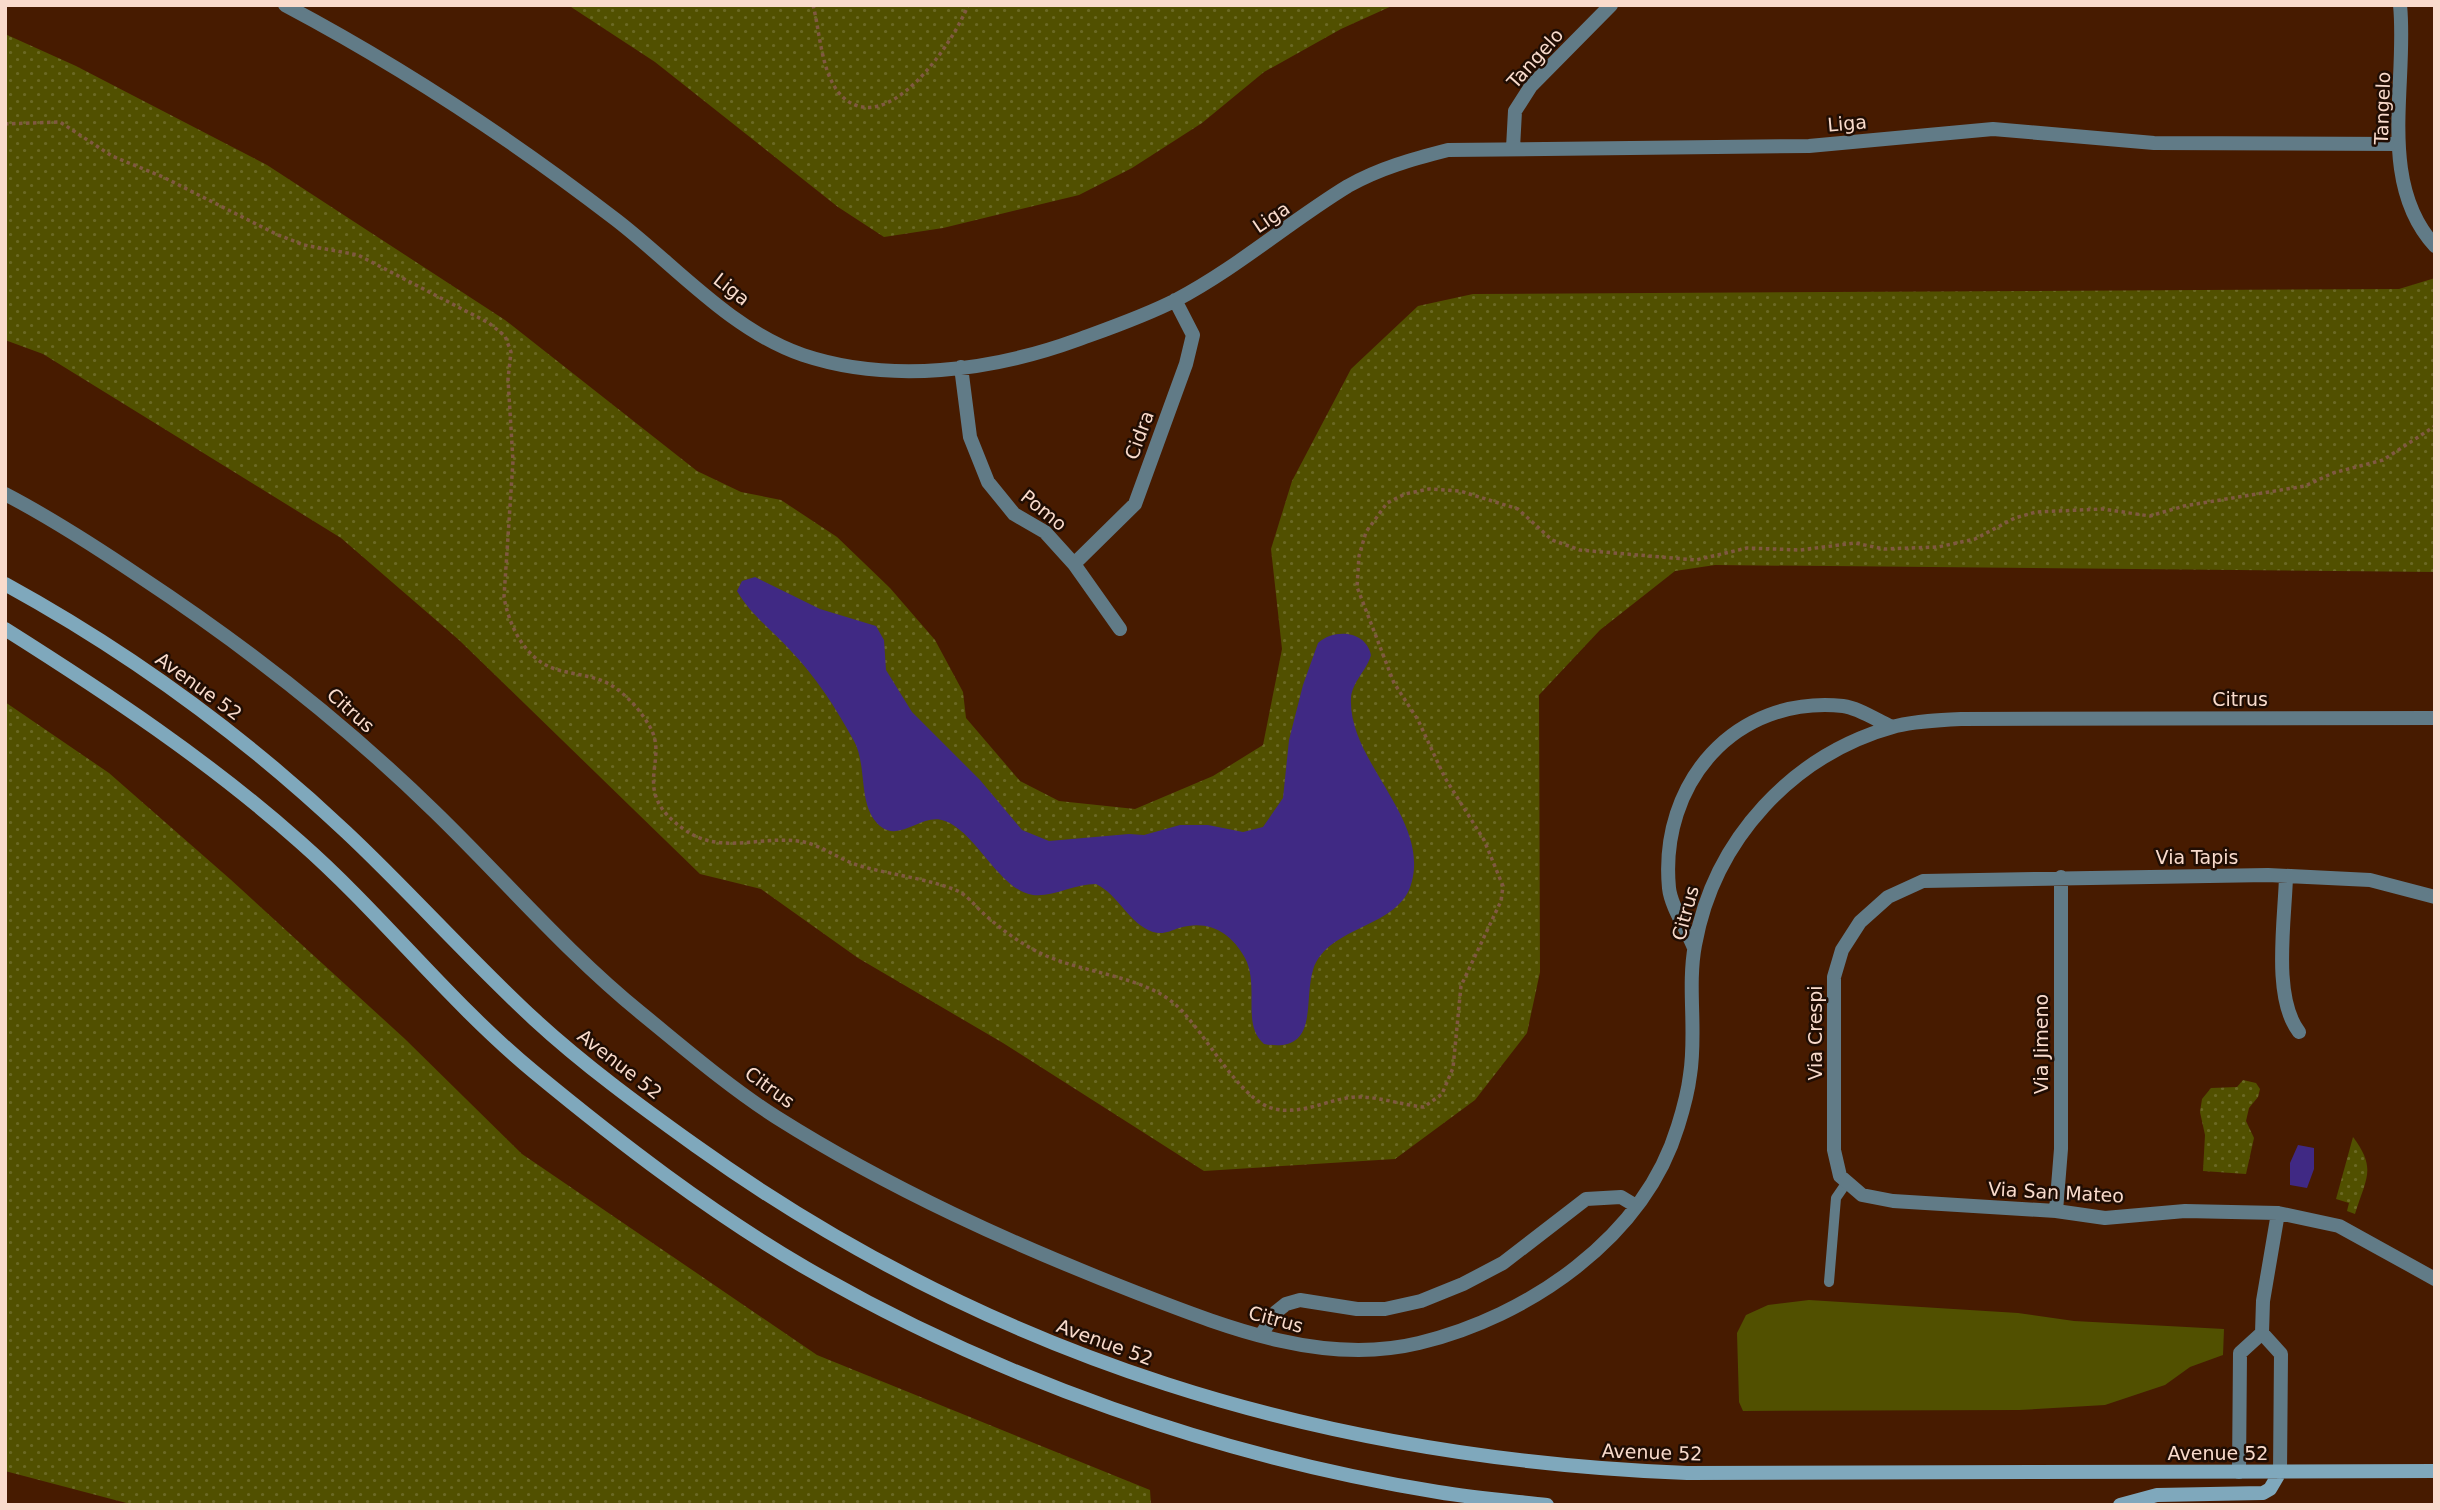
<svg xmlns="http://www.w3.org/2000/svg" width="2440" height="1510" font-family="'DejaVu Sans',sans-serif">
	<defs>
		<pattern id="grass-dots" width="8" height="8" patternUnits="userSpaceOnUse" patternTransform="scale(1.75)"><rect width="8" height="8" fill="#515000"/><path d="M2 2h.1M6 6h.1" fill="none" stroke="#6b6924" stroke-width="1.8" stroke-linecap="round"/></pattern>
	</defs>
	<rect width="100%" height="100%" fill="#471b00"/>
	<path fill="url(#grass-dots)" d="M 568,5 L 1394,5 L 1341,29 L 1264,72 L 1202,123 L 1132,168 L 1079,195 L 943,228 L 884,237 L 838,207 L 655,62 Z
		M 5,34 L 76,66 L 267,165 L 505,320 L 697,471 L 741,492 L 781,500 L 837,537 L 890,588 L 935,640 L 963,692 L 966,718 L 1020,781 L 1059,801 L 1135,809 L 1213,776 L 1263,745 L 1282,649 L 1271,549 L 1292,481 L 1351,369 L 1418,306 L 1473,294 L 2399,289 L 2435,278 L 2435,572 L 1715,565 L 1675,571 L 1600,630 L 1539,695 L 1540,972 L 1527,1033 L 1475,1100 L 1395,1159 L 1204,1171 L 1003,1043 L 858,958 L 761,889 L 700,874 L 459,640 L 341,538 L 43,354 L 5,340 Z
		M 5,702 L 109,773 L 230,879 L 405,1039 L 522,1154 L 817,1355 L 1150,1490 L 1151,1505 L 134,1505 L 5,1471 Z
		M 2243,1080 L 2256,1083 L 2260,1089 L 2258,1097 L 2249,1108 L 2246,1121 L 2254,1138 L 2246,1174 L 2203,1171 L 2205,1135 L 2200,1112 L 2202,1099 L 2211,1088 L 2237,1087 Z
		M 2353,1137 C 2377,1169 2366,1178 2355,1214 L 2347,1211 L 2349,1203 L 2336,1199 Z"/>
	<path fill="#515000" d="M 1809,1300 L 2018,1313 L 2074,1321 L 2224,1329 L 2223,1355 L 2190,1367 L 2165,1385 L 2105,1405 L 2019,1410 L 1743,1411 L 1739,1402 L 1737,1333 L 1746,1315 L 1768,1305 Z"/>
	<path fill="#402984" d="M 755,577 L 820,609 L 876,626 L 884,640 L 886,670 L 912,712 L 980,780 L 1022,830 L 1049,841 L 1129,834 L 1144,835 L 1180,825 L 1208,825 L 1243,832 L 1263,827 L 1283,798 L 1289,740 L 1303,685 L 1318,643 C 1335,628 1366,631 1371,655 C 1367,670 1352,682 1351,698 C 1348,761 1428,817 1412,881 C 1401,929 1328,924 1313,970 C 1303,1003 1320,1054 1264,1044 C 1241,1024 1260,987 1245,958 C 1231,932 1208,919 1179,928 C 1170,931 1163,935 1153,932 C 1129,924 1119,895 1096,884 C 1074,884 1054,897 1033,895 C 1000,891 976,832 945,821 C 922,812 901,843 880,826 C 857,806 868,767 854,741 C 836,708 816,677 790,650 C 772,630 750,614 737,591 L 742,581 Z
		M 2298,1145 L 2314,1148 L 2314,1169 L 2307,1188 L 2290,1185 L 2290,1163 Z"/>
	<g fill="none" stroke-linecap="round" stroke-linejoin="round">
		<path stroke="#805942" stroke-width="3.5" stroke-dasharray="3.5 3.5" stroke-linecap="butt" d="M 813,5 C 820,32 821,71 839,93 C 884,145 954,43 968,5
			M 5,124 L 60,122 L 112,156 L 163,177 L 278,235 L 304,245 L 358,255 L 489,323 L 505,336 L 511,352 L 508,379 L 513,461 L 504,597 C 509,626 525,659 555,669 C 574,675 594,675 611,685 C 627,695 641,711 650,727 C 670,762 628,791 685,830 C 722,856 762,834 804,842 C 822,846 839,859 857,865 C 890,875 927,878 958,891 C 968,896 976,907 984,914 C 1001,929 1017,941 1036,951 C 1080,974 1141,974 1176,1005 C 1204,1030 1240,1102 1275,1109 C 1303,1115 1328,1099 1355,1097 C 1378,1096 1401,1105 1424,1107 L 1442,1094 L 1453,1068 L 1461,986 L 1501,901 L 1503,886 L 1484,840 L 1445,778 L 1418,720 L 1394,683 L 1357,587 L 1359,556 L 1366,532 L 1387,503 L 1405,494 L 1429,489 L 1460,491 L 1518,509 L 1552,540 L 1580,550 L 1696,560 L 1747,548 L 1800,550 L 1855,543 L 1884,549 L 1938,547 L 1975,539 L 2015,518 L 2036,512 L 2102,509 L 2150,516 L 2184,506 L 2305,486 L 2333,473 L 2383,460 L 2435,426"/>
		<path stroke="#617b87" stroke-width="10" d="M 1829,1282 L 1836,1198 L 1847,1182"/>
		<path stroke="#617b87" stroke-width="14" d="M 285,5 C 400,66 511,139 615,219 C 674,264 730,330 803,355 C 890,384 992,371 1077,340 C 1110,328 1145,316 1176,300 C 1237,268 1289,222 1348,186 C 1380,168 1413,159 1448,150 L 1809,146 L 1993,129 L 2154,143 L 2398,144
			M 2400,5 C 2408,82 2376,182 2435,246
			M 1513,148 L 1515,111 L 1531,86 L 1611,5
			M 961,367 L 970,437 L 988,482 L 1014,514 L 1045,532 L 1074,564 L 1120,629
			M 5,494 C 51,518 96,547 139,576 C 245,646 344,723 435,812 C 504,879 567,953 641,1013 C 684,1048 729,1087 776,1117 C 890,1189 1014,1245 1140,1294 C 1228,1328 1324,1366 1419,1343 C 1528,1317 1644,1238 1678,1126 C 1683,1110 1688,1092 1690,1075 C 1697,1033 1687,987 1695,945 C 1714,839 1793,754 1896,726 C 1917,721 1939,720 1961,719 L 2435,718
			M 1074,564 L 1135,504 L 1186,364 L 1193,335 L 1175,300
			M 2286,876 C 2285,920 2272,997 2299,1032
			M 2435,897 L 2370,880 L 2268,875 L 1923,881 L 1888,897 L 1860,922 L 1842,950 L 1834,977 L 1834,1150 L 1840,1176 L 1862,1195 L 1893,1201 L 2056,1211 L 2105,1218 L 2185,1211 L 2278,1213 L 2339,1226 L 2435,1279
			M 1694,948 C 1687,930 1671,907 1669,888 C 1659,783 1735,695 1843,706 C 1859,708 1878,721 1892,727
			M 2056,1211 L 2061,1149 L 2061,877
			M 2262,1333 L 2281,1354 L 2280,1472
			M 1261,1335 L 1276,1312 L 1286,1304 L 1300,1300 L 1357,1309 L 1385,1309 L 1421,1301 L 1463,1284 L 1503,1263 L 1586,1199 L 1621,1197 L 1636,1206
			M 2239,1472 L 2240,1353 L 2262,1333 L 2263,1301 L 2278,1213"/>
		<path stroke="#7fa8bc" stroke-width="14" d="M 5,584 C 129,652 243,735 346,832 C 410,892 469,959 534,1019 C 584,1065 640,1106 696,1146 C 994,1359 1323,1459 1687,1473 L 2435,1471
			M 5,629 C 108,694 209,761 300,842 C 382,914 449,1002 534,1072 C 620,1143 710,1212 806,1268 C 997,1379 1221,1457 1438,1492 C 1474,1498 1511,1501 1547,1505
			M 2120,1505 L 2157,1495 L 2263,1493 L 2270,1489 L 2280,1472"/>
	</g>
	<g text-anchor="middle" dominant-baseline="central" stroke-width="5" stroke-linejoin="round" paint-order="stroke">
		<g font-size="19" fill="#f9dbcc" stroke="#200d03">
			<text transform="translate(1535 58) rotate(-48)">Tangelo</text>
			<text transform="translate(2382 108) rotate(-88)">Tangelo</text>
			<text transform="translate(1847 123) rotate(-5)">Liga</text>
			<text transform="translate(1271 217) rotate(-34)">Liga</text>
			<text transform="translate(732 289) rotate(38)">Liga</text>
			<text transform="translate(1139 435) rotate(-70)">Cidra</text>
			<text transform="translate(1044 510) rotate(39)">Pomo</text>
			<text transform="translate(199 686) rotate(36)">Avenue 52</text>
			<text x="2240" y="699">Citrus</text>
			<text transform="translate(351 710) rotate(42)">Citrus</text>
			<text x="2197" y="857">Via Tapis</text>
			<text transform="translate(1685 913) rotate(-75)">Citrus</text>
			<text transform="translate(1815 1033) rotate(-90)">Via Crespi</text>
			<text transform="translate(2041 1044) rotate(-90)">Via Jimeno</text>
			<text transform="translate(620 1064) rotate(38)">Avenue 52</text>
			<text transform="translate(770 1087) rotate(36)">Citrus</text>
			<text transform="translate(2056 1192) rotate(3)">Via San Mateo</text>
			<text transform="translate(1276 1319) rotate(15)">Citrus</text>
			<text transform="translate(1105 1342) rotate(20)">Avenue 52</text>
			<text transform="translate(1652 1452) rotate(2)">Avenue 52</text>
			<text x="2218" y="1453">Avenue 52</text>
		</g>
	</g>
	<rect width="2440" height="1510" fill="none" stroke="#f9dbcc" stroke-width="14"/>
</svg>
